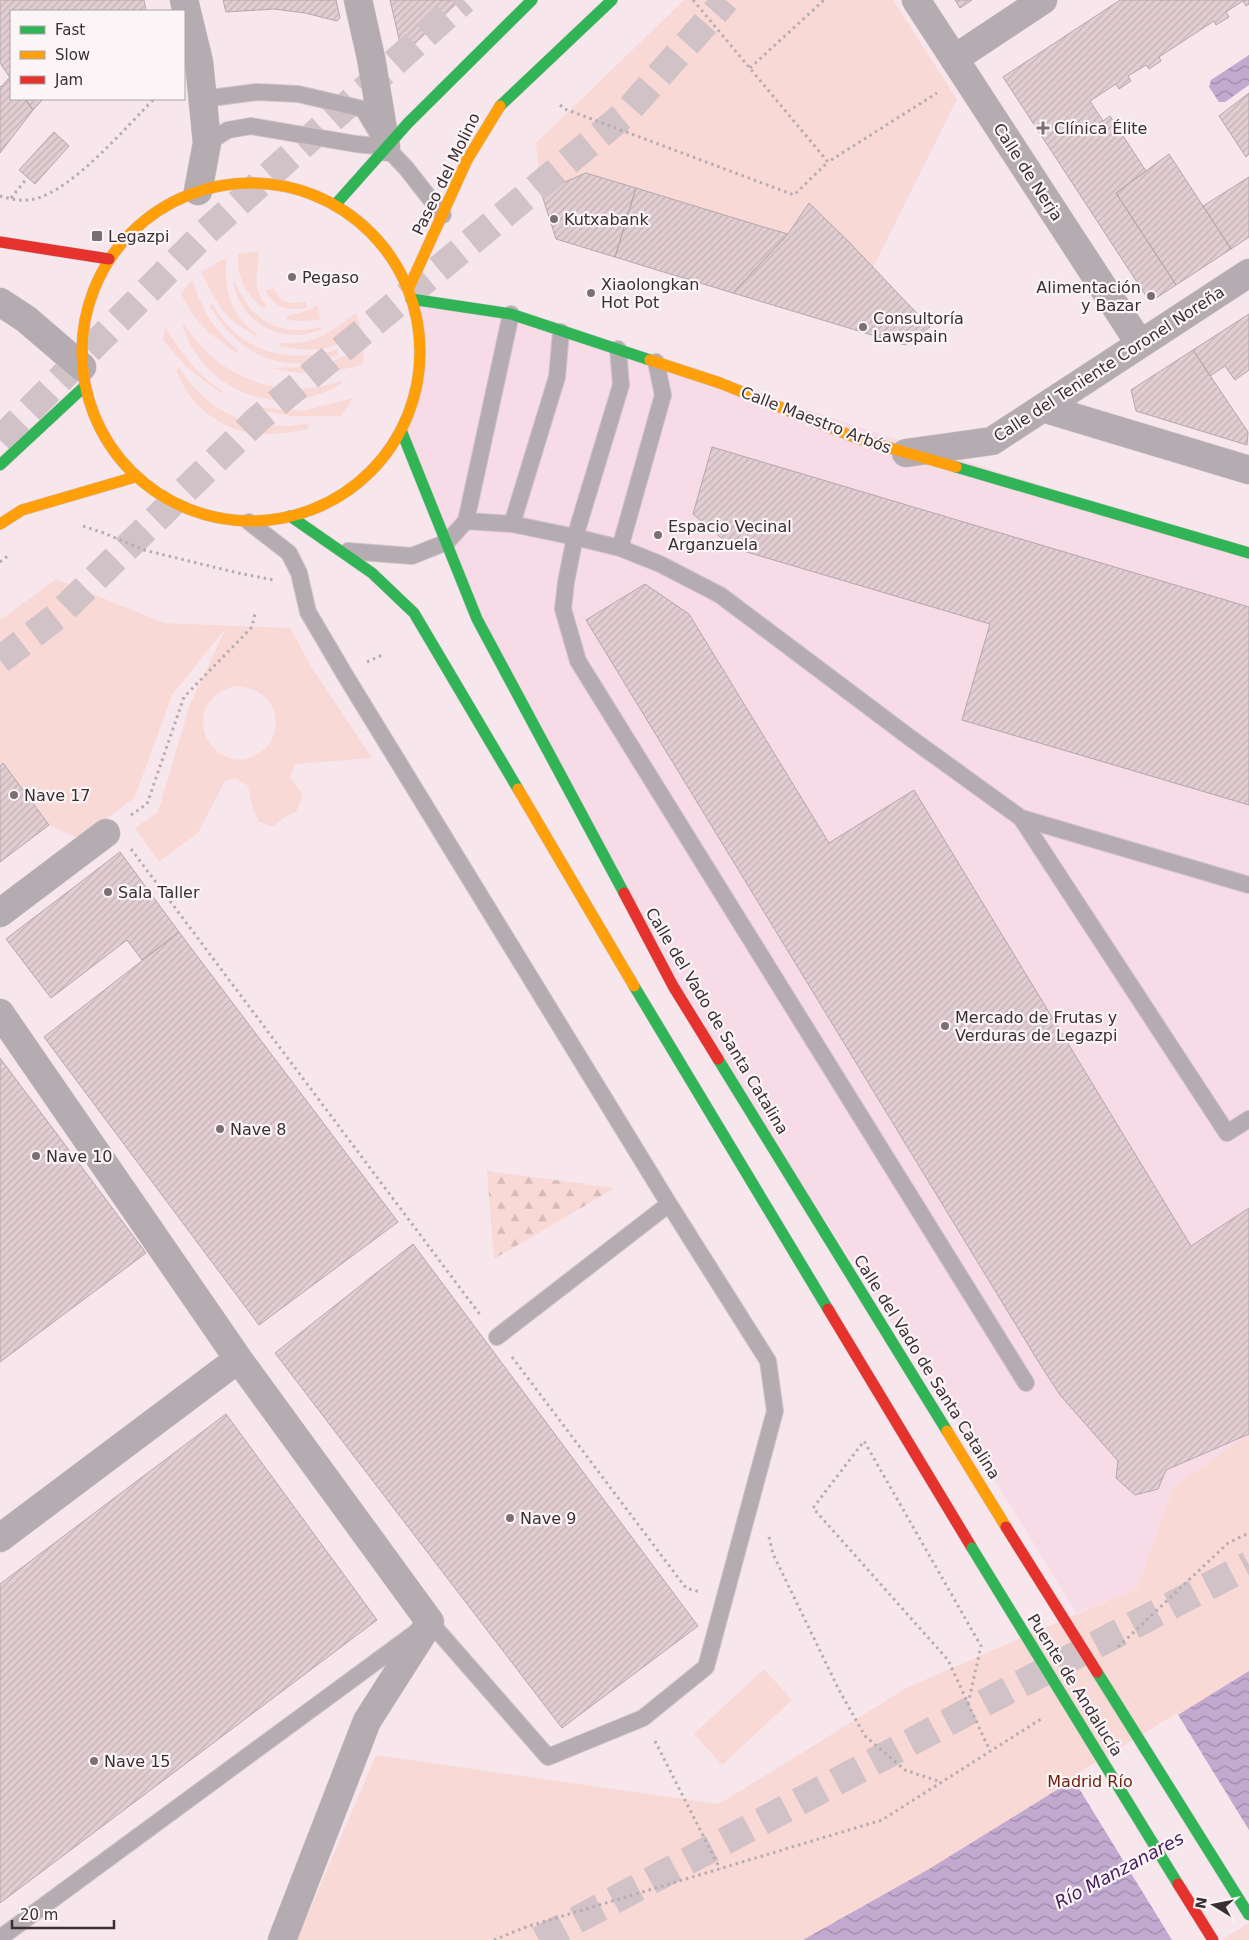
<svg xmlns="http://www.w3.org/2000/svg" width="1249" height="1940" font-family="'DejaVu Sans',sans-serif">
	<defs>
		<pattern id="forest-firs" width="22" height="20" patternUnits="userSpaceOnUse" patternTransform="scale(1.25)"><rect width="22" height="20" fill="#f9d9d6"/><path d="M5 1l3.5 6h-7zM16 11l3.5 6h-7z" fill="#d6bbb8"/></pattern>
		<pattern id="water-waves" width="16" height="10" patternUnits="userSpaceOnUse" patternTransform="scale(1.25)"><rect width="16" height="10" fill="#c2a9cf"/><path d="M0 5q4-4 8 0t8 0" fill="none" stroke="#9f8aa9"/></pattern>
		<pattern id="building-hatch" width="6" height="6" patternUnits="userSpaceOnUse" patternTransform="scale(1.25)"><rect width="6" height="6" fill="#e2ced2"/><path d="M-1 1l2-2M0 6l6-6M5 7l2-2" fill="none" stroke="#c3b1b5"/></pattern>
	</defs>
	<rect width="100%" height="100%" fill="#f7e7ed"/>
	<path fill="#f7dbe6" d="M 411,299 L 511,314 L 1249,553 L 1249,1434 L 1174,1486 L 1137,1588 L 1076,1613 L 1010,1504 L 673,986 L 477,619 L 401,430 L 412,405 L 420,371 L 419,334 Z"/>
	<path fill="#f9d9d6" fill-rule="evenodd" d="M 684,0 L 893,0 L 957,99 L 873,268 L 788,234 L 586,173 L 541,192 L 536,143 Z
		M 259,251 C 258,273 251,286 266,305 L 265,309 C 245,296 237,277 238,254 Z
		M 226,258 C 225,291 229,314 257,334 L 256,336 C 222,317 218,305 201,272 Z
		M 192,280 C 205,313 210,326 238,350 L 236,353 L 208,332 L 193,315 L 181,294 Z
		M 235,281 C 249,320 281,338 321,327 L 322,329 C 315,331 307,335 300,335 C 266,337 239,314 233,282 Z
		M 273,288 C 282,304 288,304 306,302 L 306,308 C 286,311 276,308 265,291 Z
		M 212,303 C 218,313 224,323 233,331 C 261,357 303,361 338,349 L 337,356 C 329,358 322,360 314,362 C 267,370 233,345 210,306 Z
		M 317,305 L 321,320 L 300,321 L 287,320 L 287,316 L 309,310 Z
		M 356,313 L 362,331 C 332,351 314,353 280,346 L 280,343 C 314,346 330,332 356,313 Z
		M 184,323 C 216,378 283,403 343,380 C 338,389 322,393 313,396 C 268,410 217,390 193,349 C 188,342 186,333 182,324 Z
		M 165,327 C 181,353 197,374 222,391 L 221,393 L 187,368 L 163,340 Z
		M 364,347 L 363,364 C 327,375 309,376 271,368 L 305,367 L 327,364 Z
		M 179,367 C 207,414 257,434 309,423 L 308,429 C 275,436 244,438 215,419 C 206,413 195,404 189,395 C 184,388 181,379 176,371 Z
		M 353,398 L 342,416 L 291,416 L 259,410 L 260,407 L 303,411 Z
		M 56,579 L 164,623 L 290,628 L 314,671 L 372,758 L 296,764 L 290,777 L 303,795 L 296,812 L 286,816 L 273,827 L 259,822 L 252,806 L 248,786 L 236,778 L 225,781 L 198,833 L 159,862 L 135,828 L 158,812 L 190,704 L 226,628 L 172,695 L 135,797 L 80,839 L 49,825 L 4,764 L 0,766 L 0,620 ZM 234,686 C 258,686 279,702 275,728 C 274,740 266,750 256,755 C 212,778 174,705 234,686 Z
		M 1249,1434 L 1249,1940 L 297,1940 L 376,1755 L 719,1804 L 908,1687 L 1137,1588 L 1174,1486 Z
		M 764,1669 L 792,1700 L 722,1765 L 694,1734 Z"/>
	<path fill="url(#forest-firs)" d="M 487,1171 L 615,1188 L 494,1259 Z"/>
	<path fill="url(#water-waves)" d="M 1249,55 L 1249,85 L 1225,102 L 1219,102 L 1209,87 L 1211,80 Z
		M 1249,1671 L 1249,1920 L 1216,1940 L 803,1940 L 929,1869 Z"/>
	<path fill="#f7e7ed" d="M 1177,1713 L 1249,1830 L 1249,1923 L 1221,1940 L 1172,1940 L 1072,1777 Z"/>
	<path fill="url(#building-hatch)" stroke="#b4a7aa" d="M 0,0 L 144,0 L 146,11 L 11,11 L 11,79 L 0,63 Z
		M 223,0 L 336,0 L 340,18 L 337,21 L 305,13 L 274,9 L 226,12 Z
		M 390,0 L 460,0 L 407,51 L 400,43 Z
		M 955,0 L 972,0 L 960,8 Z
		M 1120,0 L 1249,0 L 1249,4 L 1246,6 L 1243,1 L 1226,12 L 1229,17 L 1216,25 L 1214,21 L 1159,57 L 1161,61 L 1149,69 L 1146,65 L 1128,76 L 1131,81 L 1119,89 L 1116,84 L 1090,101 L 1103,121 L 1110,116 L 1146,171 L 1116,193 L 1176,285 L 1150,302 L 1003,77 Z
		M 10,77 L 11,80 L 11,99 L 25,99 L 33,110 L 0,153 L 0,86 L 1,87 Z
		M 1249,93 L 1249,154 L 1246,157 L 1219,116 Z
		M 25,99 L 43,99 L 33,110 Z
		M 54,132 L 69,146 L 35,184 L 19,170 Z
		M 1169,154 L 1231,249 L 1176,285 L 1116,193 Z
		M 586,173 L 636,188 L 615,257 L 556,239 L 541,192 Z
		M 1249,177 L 1249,237 L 1231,249 L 1203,206 Z
		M 636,188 L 757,225 L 788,234 L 733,293 L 657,270 L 615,257 Z
		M 809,203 L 849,242 L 930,327 L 905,345 L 733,293 L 788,234 Z
		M 1249,314 L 1249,370 L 1235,380 L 1225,366 L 1210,376 L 1193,350 Z
		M 1193,350 L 1248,432 L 1247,445 L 1136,411 L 1131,390 Z
		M 712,447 L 1249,607 L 1249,805 L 962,720 L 990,624 L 733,548 L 693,514 Z
		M 645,584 L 689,614 L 829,843 L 914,790 L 1191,1246 L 1249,1208 L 1249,1434 L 1166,1470 L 1158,1489 L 1135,1495 L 1116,1478 L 1118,1461 L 1060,1395 L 1038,1361 L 586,620 Z
		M 3,763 L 49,825 L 0,862 L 0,766 Z
		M 120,852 L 179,932 L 142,960 L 127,940 L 51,998 L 6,939 Z
		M 179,932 L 398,1222 L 259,1325 L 44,1037 Z
		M 0,1058 L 146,1253 L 0,1362 Z
		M 413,1244 L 698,1626 L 562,1728 L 275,1353 Z
		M 226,1414 L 377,1620 L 0,1903 L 0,1584 Z"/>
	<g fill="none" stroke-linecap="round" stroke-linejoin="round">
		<path stroke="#d1c2c8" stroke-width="28" stroke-dasharray="28 14" stroke-linecap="butt" d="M 0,440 L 206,232 L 464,0
			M 0,660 L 57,616 L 258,419 L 625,114 L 726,0
			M 539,1940 L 986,1702 L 1249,1565"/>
		<defs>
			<path id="lane" d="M 203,99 L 257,92 L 298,94 L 363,109 L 386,147 L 406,168 L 443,215
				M 207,143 L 228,130 L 251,126 L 356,144 L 386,147
				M 618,349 L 621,385 L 575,537 L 566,582 L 563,609 L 578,661 L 1026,1383
				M 466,521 L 512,524 L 575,537 L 620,548 L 660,564 L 720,595 L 909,737 L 1021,818 L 1249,885
				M 512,524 L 557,377 L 561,332
				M 620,548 L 663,395 L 656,362
				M 348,551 L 412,556 L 447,542 L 466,521 L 511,314
				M 1021,818 L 1227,1133 L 1249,1119
				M 497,1337 L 669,1204
				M 0,1938 L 430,1622 L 548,1757 L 643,1718 L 706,1667 L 775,1411 L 768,1361 L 669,1204 L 345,675 L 308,612 L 299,573 L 289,553 L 249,522"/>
			<path id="street" d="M 184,0 L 199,62 L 207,143 L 198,191
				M 358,0 L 371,58 L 386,147
				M 916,0 L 1140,344
				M 954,59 L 1043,0
				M 0,302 L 26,319 L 82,367
				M 1043,408 L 1249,470
				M 906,453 L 992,441 L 1249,273
				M 0,913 L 106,833
				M 0,1013 L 239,1360 L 430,1622 L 367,1721 L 282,1940
				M 0,1538 L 229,1366 L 239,1360"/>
			<path id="fast" d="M 500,106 L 612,0
				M 335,205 L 408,123 L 532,0
				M 411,299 L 511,314 L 650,360
				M 401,430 L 477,619 L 624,893
				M 0,465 L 85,386
				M 956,467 L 1249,553
				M 290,516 L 372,573 L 414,613 L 518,789
				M 634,986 L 828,1309
				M 718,1059 L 947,1431"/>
			<path id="slow" d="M82 352a169 169 0 1 1 338 0a169 169 0 1 1-338 0Z
				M 408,290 L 467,160 L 500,106
				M 650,360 L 720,383 L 859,439 L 956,467
				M 0,524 L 22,510 L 135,477
				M 518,789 L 634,986
				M 947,1431 L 1006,1527"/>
			<path id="jam" d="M 0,242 L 109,259
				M 624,893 L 673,986 L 718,1059
				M 828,1309 L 972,1548"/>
		</defs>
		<use href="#lane" stroke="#d0c4c9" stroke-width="18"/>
		<use href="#street" stroke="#d0c4c9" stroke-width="29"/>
		<use href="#fast" stroke="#d0c4c9" stroke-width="12"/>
		<use href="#slow" stroke="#d0c4c9" stroke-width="12"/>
		<use href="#jam" stroke="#d0c4c9" stroke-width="12"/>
		<path stroke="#b5acb2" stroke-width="3" stroke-dasharray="2.5 4" stroke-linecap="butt" d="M 693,0 L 828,162 L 937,93
			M 750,68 L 824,0
			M 560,105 L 565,109 L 794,195 L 828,162
			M 0,196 C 10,199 24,202 34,199 C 72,191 126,127 154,99
			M 11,198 L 28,177
			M 83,526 L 104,533 L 144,550 L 238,573 L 274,580
			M 0,562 L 9,555
			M 367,662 L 382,655
			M 131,815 L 147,804 L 184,697 L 252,627 L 255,613
			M 131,849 L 481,1316
			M 512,1357 L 686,1588 L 700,1592
			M 769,1537 L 773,1554 L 809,1628 L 839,1690 L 865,1736 L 905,1770 L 941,1782
			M 1118,1647 L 1228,1543 L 1249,1533
			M 968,1704 L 981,1646 L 864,1441 L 813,1508 L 948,1660 L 990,1751
			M 655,1741 L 720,1869
			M 494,1940 L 526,1927 L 882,1820 L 1041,1719"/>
		<use href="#lane" stroke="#b5acb2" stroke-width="16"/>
		<use href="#street" stroke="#b5acb2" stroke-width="28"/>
		<use href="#fast" stroke="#30b455" stroke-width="11"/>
		<use href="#slow" stroke="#ff9f0a" stroke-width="11"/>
		<use href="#jam" stroke="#e5322d" stroke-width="11"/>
		<defs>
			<path id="fast-bridge" d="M 972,1548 L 1178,1884
				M 1097,1672 L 1249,1915"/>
			<path id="jam-bridge" d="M 1006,1527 L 1097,1672
				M 1178,1884 L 1213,1940"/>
		</defs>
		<use href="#fast-bridge" stroke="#d0c4c9" stroke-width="12" stroke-linecap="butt"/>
		<use href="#jam-bridge" stroke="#d0c4c9" stroke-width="12" stroke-linecap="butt"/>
		<use href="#fast-bridge" stroke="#30b455" stroke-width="11"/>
		<use href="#jam-bridge" stroke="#e5322d" stroke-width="11"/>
	</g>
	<g fill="#7c6f74" stroke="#fbf5f7" stroke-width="2">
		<path d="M1040.5 120.5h5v5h5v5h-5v5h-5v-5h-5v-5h5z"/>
		<circle cx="554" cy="219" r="5"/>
		<rect x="91" y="230" width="12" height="12" rx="2.5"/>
		<circle cx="292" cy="277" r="5"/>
		<circle cx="591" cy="293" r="5"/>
		<circle cx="1151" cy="296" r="5"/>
		<circle cx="863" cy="327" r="5"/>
		<circle cx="658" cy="535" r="5"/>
		<circle cx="14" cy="795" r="5"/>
		<circle cx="108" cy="892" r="5"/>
		<circle cx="945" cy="1026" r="5"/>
		<circle cx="220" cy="1129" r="5"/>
		<circle cx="36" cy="1156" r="5"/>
		<circle cx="510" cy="1518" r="5"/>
		<circle cx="94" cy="1761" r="5"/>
	</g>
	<g text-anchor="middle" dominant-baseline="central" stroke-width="4.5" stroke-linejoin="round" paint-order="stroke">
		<g font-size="16" fill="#3a2f33" stroke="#fbf5f7" text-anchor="start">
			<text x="1054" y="128">Clínica Élite</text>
			<text x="564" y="219">Kutxabank</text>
			<text x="108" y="236">Legazpi</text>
			<text x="302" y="277">Pegaso</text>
			<text x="601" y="284">Xiaolongkan<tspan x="601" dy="18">Hot Pot</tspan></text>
			<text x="1141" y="287" text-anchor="end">Alimentación<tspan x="1141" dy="18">y Bazar</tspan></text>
			<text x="873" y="318">Consultoría<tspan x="873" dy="18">Lawspain</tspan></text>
			<text x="668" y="526">Espacio Vecinal<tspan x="668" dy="18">Arganzuela</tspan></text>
			<text x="24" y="795">Nave 17</text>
			<text x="118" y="892">Sala Taller</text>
			<text x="955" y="1017">Mercado de Frutas y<tspan x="955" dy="18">Verduras de Legazpi</tspan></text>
			<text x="230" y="1129">Nave 8</text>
			<text x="46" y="1156">Nave 10</text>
			<text x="520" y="1518">Nave 9</text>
			<text x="104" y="1761">Nave 15</text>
		</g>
		<g font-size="16" fill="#3a2f33" stroke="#fbf5f7">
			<text transform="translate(1028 172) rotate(57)">Calle de Nerja</text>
			<text transform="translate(446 174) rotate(-64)">Paseo del Molino</text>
			<text transform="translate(1109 364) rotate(-33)">Calle del Teniente Coronel Noreña</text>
			<text transform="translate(816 420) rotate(21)">Calle Maestro Arbós</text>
			<text transform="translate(717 1021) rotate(59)">Calle del Vado de Santa Catalina</text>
			<text transform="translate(927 1367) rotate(58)">Calle del Vado de Santa Catalina</text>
			<text transform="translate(1075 1685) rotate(58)">Puente de Andalucía</text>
		</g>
		<g font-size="16" fill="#6d2212" stroke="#fbf5f7">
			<text x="1090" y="1781">Madrid Río</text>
		</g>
		<g font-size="18" font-style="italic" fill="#431d5c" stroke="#fbf5f7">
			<text transform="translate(1119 1870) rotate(-28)">Río Manzanares</text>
		</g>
	</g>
	<rect x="10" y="10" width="175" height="90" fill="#fbf5f7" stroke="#aea6a9"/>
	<rect x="20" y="26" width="25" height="8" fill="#30b455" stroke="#aea6a9"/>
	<text x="55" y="35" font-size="15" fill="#3a2f33">Fast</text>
	<rect x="20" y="51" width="25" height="8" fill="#ff9f0a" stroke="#aea6a9"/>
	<text x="55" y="60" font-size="15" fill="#3a2f33">Slow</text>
	<rect x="20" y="76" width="25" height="8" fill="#e5322d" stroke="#aea6a9"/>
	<text x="55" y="85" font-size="15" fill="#3a2f33">Jam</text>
	<g transform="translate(1214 1905) rotate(280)" stroke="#fbf5f7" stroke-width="4" paint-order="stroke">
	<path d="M0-4L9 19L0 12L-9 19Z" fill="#3a2f33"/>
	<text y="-8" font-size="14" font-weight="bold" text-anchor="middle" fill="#3a2f33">N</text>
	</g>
	<path d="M12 1920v8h102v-8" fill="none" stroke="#3a2f33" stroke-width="2.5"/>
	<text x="20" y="1920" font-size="15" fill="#3a2f33" stroke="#fbf5f7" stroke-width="4" paint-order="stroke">20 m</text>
</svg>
